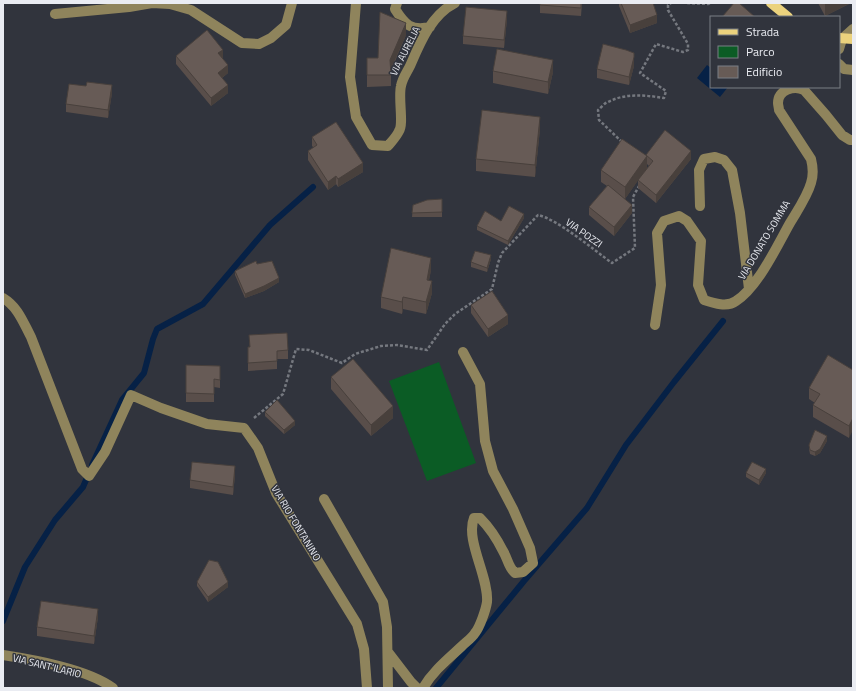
<svg xmlns="http://www.w3.org/2000/svg" width="856" height="691" font-family="'Titillium Web',sans-serif">
	<rect width="100%" height="100%" fill="#31343d"/>
	<path fill="#0b5c25" d="M 439,362 L 476,463 L 427,481 L 389,381 Z"/>
	<path fill="#062146" d="M 707,65 L 711,68 L 711,87 L 728,87 L 720,97 L 697,78 Z"/>
	<g fill="none" stroke-linecap="round" stroke-linejoin="round">
		<path stroke="#062146" stroke-width="6" d="M 92,465 L 122,400 L 144,373 L 153,339 L 157,329 L 203,304 L 270,225 L 313,187
			M 3,621 L 25,567 L 55,520 L 83,487 L 89,473
			M 436,688 L 524,581 L 587,508 L 626,445 L 674,382 L 723,321"/>
		<path stroke="#75787f" stroke-width="2.5" stroke-dasharray="3 2" stroke-linecap="butt" d="M 687,3 L 708,4 L 711,3
			M 622,142 L 599,120 L 598,110 C 601,108 604,103 608,102 C 625,93 645,95 664,98 L 666,91 L 640,73 L 656,44 L 683,52 L 688,50 L 688,44 L 668,10 L 668,5 L 671,3
			M 254,418 L 283,394 L 296,349 L 309,350 L 342,363 L 355,354 L 381,346 L 397,345 L 427,350 L 445,324 L 455,314 L 492,289 L 498,263 L 502,253 L 538,215 C 557,219 594,250 612,263 L 635,248 L 633,197 L 639,186"/>
		<path stroke="#8f845c" stroke-width="10" d="M 356,3 L 350,77 L 356,117 L 372,145 L 388,146 C 392,141 397,136 399,131 C 404,124 398,98 401,86 C 402,79 407,72 410,66 C 420,43 431,15 455,3
			M 397,3 L 395,9 C 405,25 411,31 430,27
			M 55,14 L 129,7 L 152,3 L 170,4 L 191,10 L 242,43 L 259,44 L 271,38 L 286,25 L 292,3
			M 839,49 L 842,39 L 853,29
			M 839,64 L 844,69 L 853,70
			M 700,206 L 699,170 L 704,159 L 715,157 L 724,160 L 732,170 L 740,213 L 749,289
			M 3,298 C 18,307 23,322 31,337 L 82,469 L 89,476 L 105,452 L 131,395 L 161,408 L 207,424 L 244,428 L 258,448 L 276,493 L 357,624 L 364,649 L 367,688
			M 655,325 L 661,285 L 657,233 L 664,221 L 679,216 L 687,221 L 701,241 L 698,285 L 704,300 C 713,303 727,308 736,301 C 758,287 777,246 790,223 C 797,211 807,197 811,183 C 814,174 813,167 811,159 L 779,110 C 779,108 778,105 778,103 C 778,90 794,85 804,90 L 826,115 L 842,135 L 850,140 L 853,140
			M 324,499 L 383,602 L 387,627 L 388,688
			M 388,652 L 411,682 L 417,688
			M 3,655 C 35,660 87,669 113,688
			M 423,688 C 433,671 448,659 462,646 C 466,642 472,638 475,633 C 480,627 486,609 487,602 C 489,577 465,540 474,518 L 480,518 C 489,527 497,539 503,551 C 508,559 508,567 515,573 L 523,572 L 533,563 L 530,548 L 513,509 L 493,471 L 485,441 L 480,384 L 463,352"/>
		<path stroke="#ebd27d" stroke-width="10" d="M 771,3 L 788,17
			M 839,38 L 853,39"/>
	</g>
	<path fill="#594e4a" fill-rule="evenodd" d="M 540,3 L 582,3 L 581,16 L 540,13 Z
		M 619,3 L 653,3 L 657,23 L 630,33 L 619,6 Z
		M 818,3 L 851,3 L 825,16 Z
		M 507,19 L 504,48 L 463,44 L 463,36 Z
		M 406,35 L 391,71 L 391,86 L 367,87 L 367,58 L 378,58 Z
		M 176,56 L 223,58 L 222,58 L 228,73 L 222,78 L 228,93 L 211,106 L 176,64 Z
		M 634,66 L 629,85 L 597,78 L 597,69 Z
		M 493,71 L 553,72 L 548,94 L 493,83 Z
		M 112,93 L 108,118 L 66,112 L 66,104 Z
		M 540,129 L 535,177 L 476,171 L 476,159 Z
		M 312,137 L 363,172 L 338,187 L 336,184 L 328,190 L 308,160 L 308,151 L 314,148 L 312,146 Z
		M 646,155 L 691,159 L 656,203 L 638,188 L 638,180 L 625,199 L 632,213 L 614,236 L 589,215 L 589,207 L 607,186 L 601,182 L 601,170 ZM 647,164 L 649,166 L 640,177 L 647,168 Z
		M 442,199 L 442,217 L 412,217 L 413,205 Z
		M 524,218 L 508,245 L 477,230 L 477,226 L 501,221 Z
		M 491,259 L 487,272 L 471,267 L 471,262 Z
		M 257,264 L 279,282 L 264,291 L 245,298 L 235,275 L 235,271 Z
		M 431,270 L 429,280 L 432,293 L 426,314 L 403,309 L 402,314 L 381,308 L 381,297 Z
		M 471,305 L 508,324 L 488,337 L 471,313 Z
		M 249,335 L 288,350 L 288,359 L 277,359 L 277,369 L 248,371 L 248,347 L 250,347 Z
		M 186,365 L 220,366 L 220,388 L 214,387 L 214,402 L 186,402 Z
		M 853,370 L 849,438 L 813,417 L 813,405 L 815,403 L 809,399 L 809,388 Z
		M 331,377 L 393,418 L 371,436 L 331,389 Z
		M 265,412 L 295,425 L 284,434 L 265,416 Z
		M 827,441 L 820,453 L 815,456 L 810,454 L 809,449 L 809,445 Z
		M 746,473 L 766,473 L 759,485 L 746,477 Z
		M 235,475 L 233,495 L 190,488 L 190,480 Z
		M 197,582 L 228,587 L 208,602 L 197,586 Z
		M 98,617 L 94,644 L 37,636 L 37,627 Z"/>
	<path fill="#48403c" d="M 825,3 L 851,3 L 825,16 Z
		M 507,11 L 507,19 L 504,48 L 504,40 Z
		M 657,15 L 657,23 L 630,33 L 630,25 Z
		M 406,23 L 406,35 L 390,71 L 390,60 Z
		M 223,50 L 223,58 L 218,61 L 218,53 Z
		M 634,57 L 634,66 L 629,85 L 629,77 Z
		M 553,60 L 553,72 L 548,94 L 548,82 Z
		M 228,65 L 228,73 L 218,81 L 218,73 Z
		M 112,85 L 112,93 L 108,118 L 108,110 Z
		M 228,85 L 228,93 L 211,106 L 211,98 Z
		M 540,117 L 540,129 L 535,177 L 535,165 Z
		M 691,151 L 691,159 L 656,203 L 656,195 Z
		M 647,156 L 647,168 L 625,199 L 625,187 Z
		M 363,163 L 363,172 L 338,187 L 338,179 Z
		M 336,176 L 336,184 L 328,190 L 328,182 Z
		M 632,205 L 632,213 L 614,236 L 614,227 Z
		M 524,214 L 524,218 L 508,245 L 508,241 Z
		M 491,255 L 491,259 L 487,272 L 487,268 Z
		M 431,258 L 431,270 L 427,291 L 427,280 Z
		M 279,278 L 279,282 L 264,291 L 245,298 L 245,294 Z
		M 432,281 L 432,293 L 426,314 L 426,302 Z
		M 403,297 L 403,309 L 402,314 L 402,302 Z
		M 508,315 L 508,324 L 488,337 L 488,329 Z
		M 393,406 L 393,418 L 371,436 L 371,425 Z
		M 853,418 L 853,430 L 849,438 L 849,426 Z
		M 295,421 L 295,425 L 284,434 L 284,430 Z
		M 827,436 L 827,441 L 820,453 L 815,456 L 815,452 Z
		M 235,466 L 235,475 L 233,495 L 233,487 Z
		M 766,469 L 766,473 L 759,485 L 759,480 Z
		M 228,582 L 228,587 L 208,602 L 208,597 Z
		M 98,609 L 98,617 L 94,644 L 94,636 Z"/>
	<path fill="#675b56" stroke="#48403c" d="M 540,3 L 581,3 L 581,8 L 540,5 Z
		M 621,3 L 653,3 L 657,15 L 630,25 Z
		M 734,3 L 739,3 L 755,17 L 722,17 Z
		M 466,7 L 507,11 L 504,40 L 463,36 Z
		M 380,12 L 406,23 L 390,60 L 391,75 L 367,75 L 367,58 L 378,58 Z
		M 207,30 L 223,50 L 218,53 L 228,65 L 218,73 L 228,85 L 211,98 L 176,56 Z
		M 603,44 L 626,50 L 634,53 L 634,57 L 629,77 L 597,69 Z
		M 497,49 L 553,60 L 548,82 L 493,71 Z
		M 87,82 L 112,85 L 108,110 L 66,104 L 69,84 L 86,86 Z
		M 482,110 L 540,117 L 535,165 L 476,159 Z
		M 336,122 L 363,163 L 338,179 L 336,176 L 328,182 L 308,151 L 317,145 L 312,137 Z
		M 665,130 L 691,151 L 656,195 L 638,180 L 653,161 L 646,155 Z
		M 622,139 L 647,156 L 625,187 L 601,170 Z
		M 608,185 L 632,205 L 614,227 L 589,207 Z
		M 442,199 L 442,212 L 412,213 L 413,205 L 427,200 Z
		M 509,206 L 524,214 L 508,241 L 477,226 L 485,211 L 501,221 Z
		M 391,248 L 431,258 L 427,280 L 432,281 L 426,302 L 403,297 L 402,302 L 381,297 Z
		M 475,251 L 491,255 L 487,268 L 471,262 Z
		M 256,261 L 257,264 L 272,261 L 279,278 L 264,286 L 245,294 L 235,271 Z
		M 492,291 L 508,315 L 488,329 L 471,305 Z
		M 287,333 L 288,350 L 277,351 L 277,361 L 248,363 L 248,347 L 250,347 L 249,335 Z
		M 828,355 L 853,370 L 853,418 L 849,426 L 813,405 L 820,394 L 809,388 Z
		M 353,359 L 393,406 L 371,425 L 331,377 Z
		M 186,365 L 220,366 L 220,380 L 214,379 L 214,394 L 186,393 Z
		M 277,400 L 295,421 L 284,430 L 265,412 Z
		M 815,430 L 827,436 L 820,449 L 815,452 L 810,450 L 809,445 Z
		M 192,462 L 235,466 L 233,487 L 190,480 Z
		M 752,462 L 766,469 L 759,480 L 746,473 Z
		M 209,560 L 218,562 L 228,582 L 208,597 L 197,582 Z
		M 41,601 L 98,609 L 94,636 L 37,627 Z"/>
	<g text-anchor="middle" dominant-baseline="central" stroke-width="3" stroke-linejoin="round" paint-order="stroke">
		<g font-size="10" fill="#eaecf2" stroke="#31343d">
			<text transform="translate(405 51) rotate(-63)">VIA AURELIA</text>
			<text transform="translate(584 233) rotate(35)">VIA POZZI</text>
			<text transform="translate(764 240) rotate(-59)">VIA DONATO SOMMA</text>
			<text transform="translate(296 523) rotate(59)">VIA RIO FONTANINO</text>
			<text transform="translate(47 666) rotate(14)">VIA SANT'ILARIO</text>
		</g>
	</g>
	<rect width="856" height="691" fill="none" stroke="#eaecf2" stroke-width="8"/>
	<rect x="710" y="16" width="130" height="72" fill="#31343d" stroke="#7b7e85"/>
	<rect x="718" y="29" width="20" height="6" fill="#ebd27d" stroke="#7b7e85"/>
	<text x="746" y="36" font-size="12" fill="#eaecf2">Strada</text>
	<rect x="718" y="46" width="20" height="12" fill="#0b5c25" stroke="#7b7e85"/>
	<text x="746" y="56" font-size="12" fill="#eaecf2">Parco</text>
	<rect x="718" y="66" width="20" height="12" fill="#675b56" stroke="#7b7e85"/>
	<text x="746" y="76" font-size="12" fill="#eaecf2">Edificio</text>
</svg>
